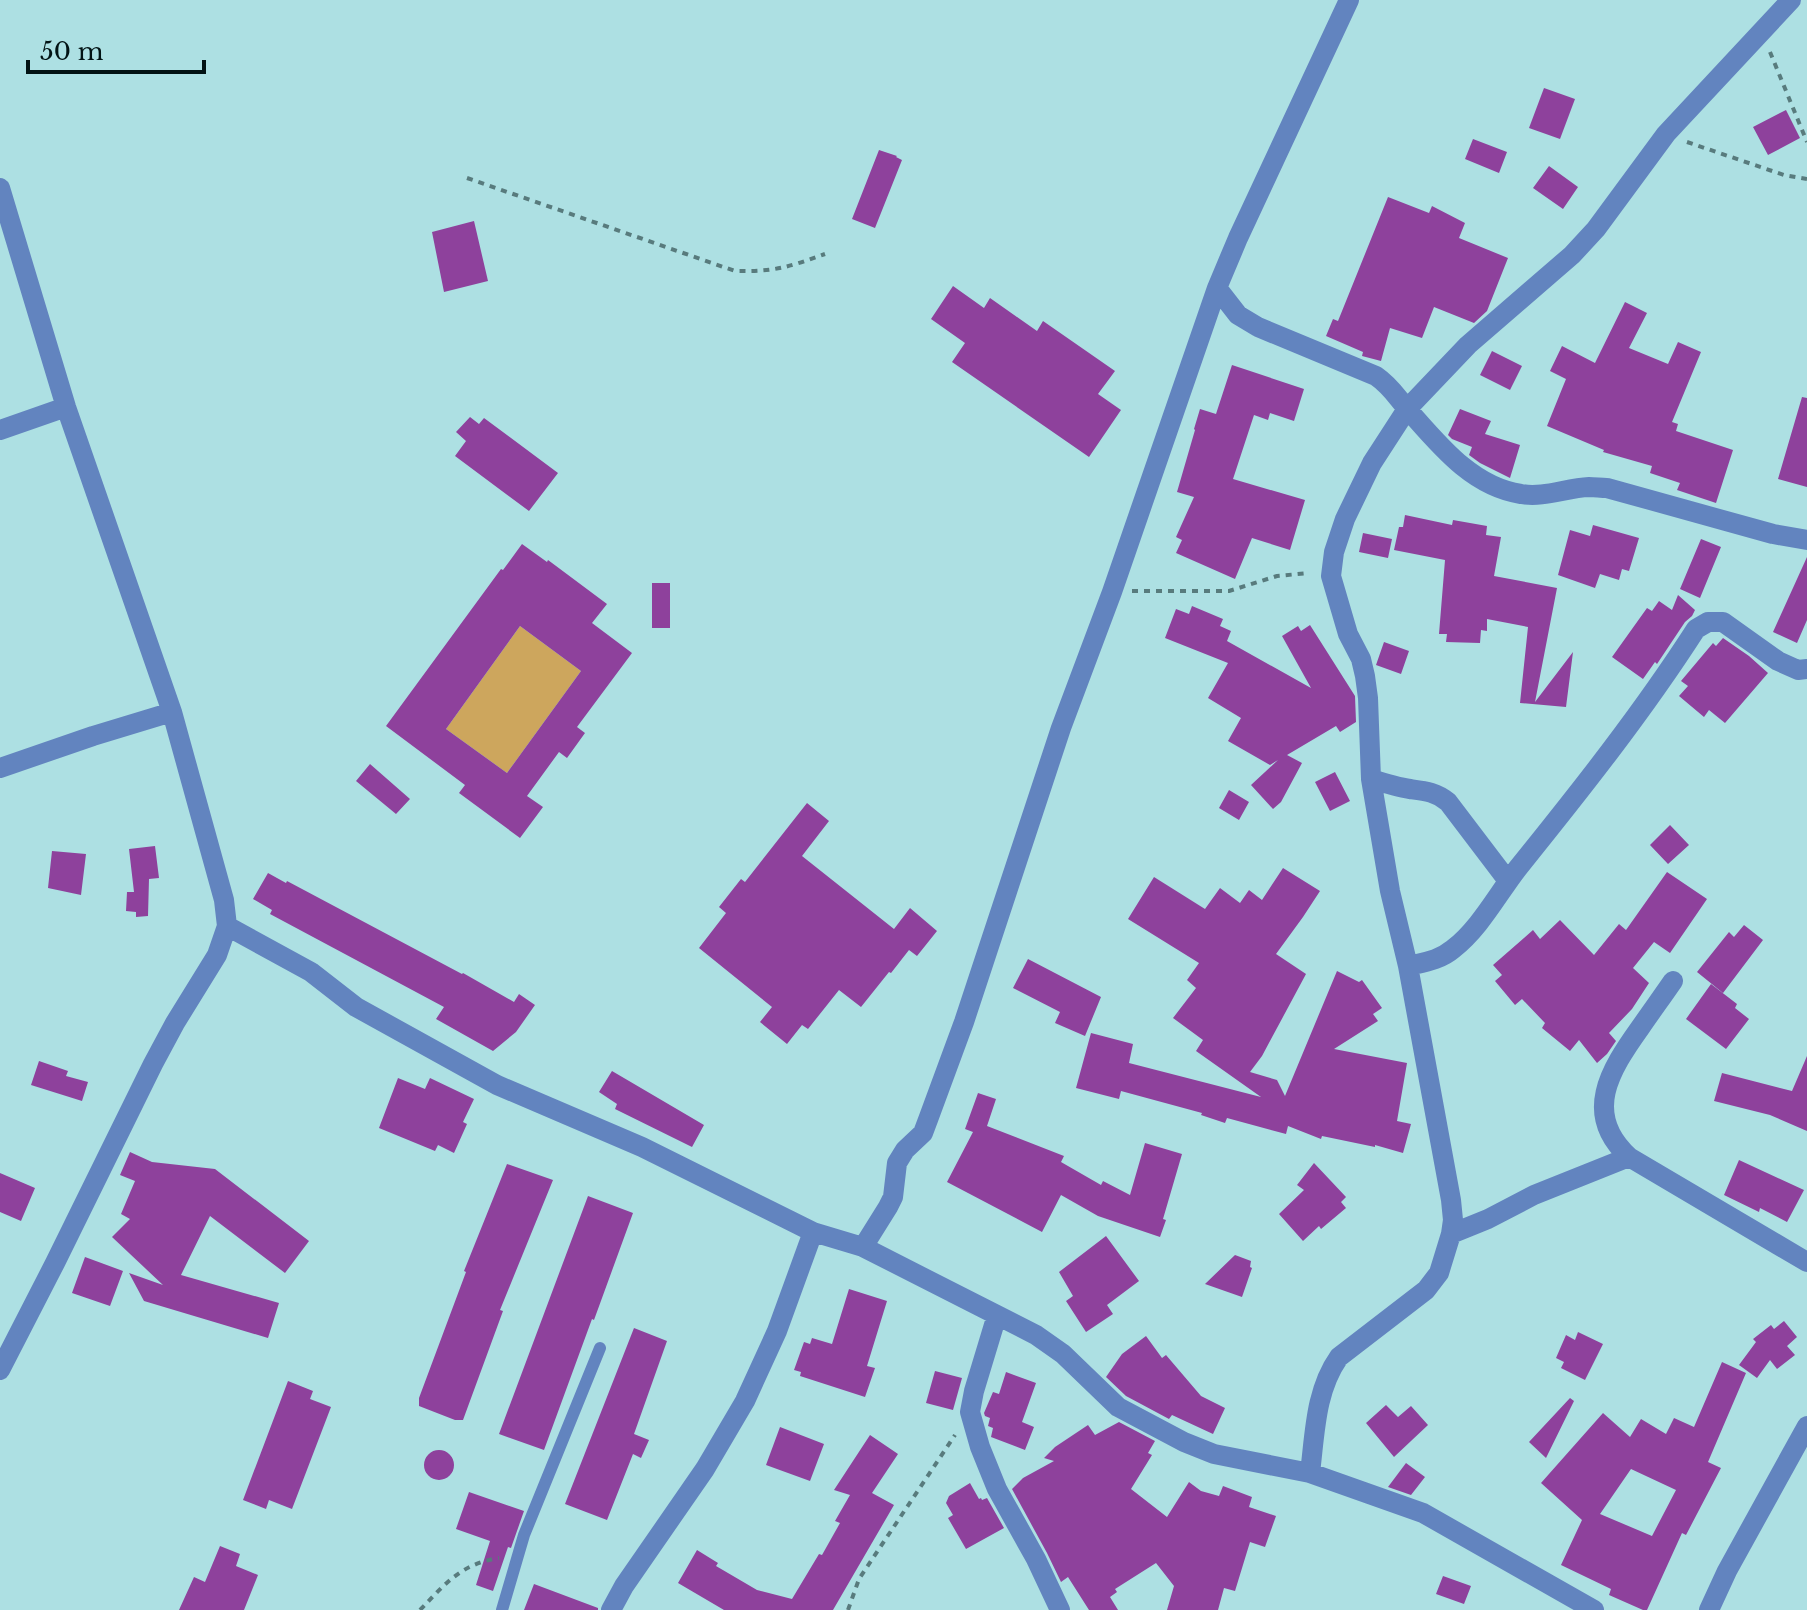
<svg xmlns="http://www.w3.org/2000/svg" width="1807" height="1610" font-family="'Libre Baskerville',serif">
	<rect width="100%" height="100%" fill="#ade0e3"/>
	<path fill="#cda65d" d="M 520,626 L 581,671 L 507,773 L 446,729 Z"/>
	<path fill="#8e419c" fill-rule="evenodd" d="M 1544,88 L 1575,99 L 1560,139 L 1529,128 Z
		M 1786,110 L 1800,138 L 1768,155 L 1753,127 Z
		M 1473,139 L 1507,152 L 1499,173 L 1465,159 Z
		M 879,150 L 897,156 L 896,157 L 902,160 L 875,228 L 852,219 Z
		M 1549,166 L 1578,187 L 1563,209 L 1533,188 Z
		M 1388,197 L 1429,213 L 1432,206 L 1465,223 L 1459,238 L 1508,258 L 1487,311 L 1474,323 L 1434,307 L 1422,338 L 1390,328 L 1381,361 L 1362,356 L 1363,352 L 1326,336 L 1333,319 L 1338,321 Z
		M 474,221 L 488,281 L 444,292 L 432,232 Z
		M 953,286 L 984,308 L 990,298 L 1037,331 L 1043,321 L 1115,371 L 1098,394 L 1121,410 L 1089,457 L 952,362 L 965,343 L 931,319 Z
		M 1625,302 L 1647,313 L 1629,348 L 1668,364 L 1678,342 L 1701,352 L 1672,422 L 1678,424 L 1676,431 L 1733,450 L 1716,503 L 1677,490 L 1680,483 L 1650,473 L 1652,466 L 1603,452 L 1604,450 L 1547,426 L 1566,379 L 1550,371 L 1562,346 L 1595,363 Z
		M 1492,351 L 1522,366 L 1510,390 L 1480,375 Z
		M 1232,365 L 1304,389 L 1294,421 L 1270,413 L 1268,420 L 1254,415 L 1233,479 L 1305,500 L 1290,550 L 1252,538 L 1235,579 L 1176,553 L 1182,540 L 1176,537 L 1194,497 L 1177,492 L 1195,430 L 1194,429 L 1200,409 L 1216,414 Z
		M 1802,397 L 1807,398 L 1807,487 L 1778,479 Z
		M 1460,409 L 1491,421 L 1485,434 L 1520,445 L 1510,478 L 1480,463 L 1469,455 L 1472,447 L 1452,439 L 1448,435 Z
		M 470,417 L 479,424 L 484,418 L 558,473 L 529,511 L 455,456 L 466,441 L 456,432 Z
		M 1405,515 L 1452,525 L 1453,520 L 1487,526 L 1486,535 L 1501,537 L 1494,576 L 1557,588 L 1535,702 L 1573,652 L 1566,707 L 1520,703 L 1528,627 L 1487,619 L 1487,631 L 1481,630 L 1480,643 L 1446,642 L 1447,634 L 1439,634 L 1445,560 L 1394,550 L 1399,527 L 1403,527 Z
		M 1593,525 L 1639,538 L 1629,571 L 1622,569 L 1619,580 L 1600,574 L 1595,588 L 1558,575 L 1570,530 L 1590,536 Z
		M 1363,533 L 1392,539 L 1388,558 L 1359,552 Z
		M 1701,539 L 1721,547 L 1700,598 L 1680,589 Z
		M 522,544 L 547,562 L 548,560 L 607,604 L 592,623 L 632,653 L 577,727 L 585,733 L 567,758 L 559,752 L 527,796 L 543,807 L 520,838 L 459,793 L 465,785 L 386,726 L 501,569 L 503,570 ZM 520,626 L 581,671 L 507,773 L 446,729 Z
		M 1807,557 L 1807,620 L 1797,643 L 1773,632 Z
		M 652,583 L 670,583 L 670,628 L 652,628 Z
		M 1678,595 L 1695,610 L 1692,616 L 1685,622 L 1657,664 L 1655,662 L 1643,679 L 1612,657 L 1647,608 L 1652,611 L 1659,601 L 1672,610 Z
		M 1192,606 L 1223,619 L 1220,626 L 1231,631 L 1227,641 L 1311,688 L 1282,636 L 1298,626 L 1301,631 L 1310,625 L 1355,696 L 1356,722 L 1340,732 L 1336,726 L 1287,755 L 1302,763 L 1281,802 L 1273,809 L 1251,785 L 1278,760 L 1270,765 L 1228,741 L 1241,718 L 1208,698 L 1228,663 L 1165,638 L 1176,609 L 1189,614 Z
		M 1723,638 L 1749,656 L 1768,673 L 1725,723 L 1709,710 L 1704,717 L 1679,696 L 1688,686 L 1681,681 L 1713,643 L 1716,646 Z
		M 1384,642 L 1409,651 L 1401,674 L 1376,665 Z
		M 370,764 L 410,799 L 396,814 L 356,781 Z
		M 1335,772 L 1350,801 L 1330,811 L 1315,782 Z
		M 1229,790 L 1249,802 L 1239,820 L 1219,808 Z
		M 807,803 L 829,821 L 802,856 L 894,929 L 910,908 L 937,931 L 917,956 L 909,950 L 891,973 L 889,972 L 861,1007 L 839,990 L 808,1029 L 802,1025 L 787,1044 L 760,1022 L 772,1007 L 699,948 L 726,913 L 719,907 L 741,879 L 745,882 Z
		M 1670,825 L 1689,845 L 1668,864 L 1650,845 Z
		M 155,846 L 159,878 L 149,879 L 148,916 L 136,917 L 136,912 L 126,911 L 127,892 L 134,892 L 129,849 Z
		M 52,851 L 86,854 L 81,895 L 48,888 Z
		M 1283,868 L 1320,891 L 1303,917 L 1276,954 L 1306,974 L 1262,1056 L 1250,1072 L 1277,1080 L 1285,1096 L 1337,971 L 1359,982 L 1362,980 L 1382,1008 L 1373,1014 L 1378,1021 L 1334,1049 L 1407,1063 L 1397,1121 L 1411,1124 L 1403,1153 L 1375,1145 L 1375,1147 L 1322,1136 L 1321,1139 L 1288,1126 L 1286,1134 L 1227,1118 L 1225,1123 L 1201,1115 L 1202,1113 L 1121,1091 L 1119,1099 L 1076,1088 L 1091,1033 L 1133,1044 L 1129,1063 L 1261,1097 L 1196,1051 L 1203,1040 L 1173,1018 L 1196,988 L 1187,980 L 1199,963 L 1128,919 L 1154,877 L 1205,909 L 1220,888 L 1240,903 L 1249,890 L 1262,900 Z
		M 1667,872 L 1707,899 L 1670,953 L 1654,942 L 1633,968 L 1649,983 L 1632,1009 L 1609,1033 L 1616,1041 L 1607,1054 L 1597,1063 L 1579,1040 L 1570,1051 L 1542,1028 L 1545,1023 L 1522,999 L 1515,1005 L 1495,981 L 1502,975 L 1493,965 L 1533,930 L 1540,939 L 1560,920 L 1594,955 L 1619,924 L 1626,930 Z
		M 268,873 L 286,883 L 287,881 L 462,974 L 463,973 L 514,1002 L 519,994 L 535,1005 L 516,1032 L 493,1051 L 436,1019 L 444,1007 L 270,914 L 272,910 L 253,899 Z
		M 1744,925 L 1763,940 L 1723,993 L 1697,972 L 1729,932 L 1734,937 Z
		M 1028,959 L 1101,997 L 1085,1036 L 1055,1023 L 1060,1012 L 1013,988 Z
		M 1711,984 L 1737,1004 L 1735,1008 L 1749,1019 L 1726,1049 L 1686,1019 Z
		M 1807,1056 L 1807,1131 L 1770,1115 L 1714,1101 L 1722,1073 L 1792,1091 Z
		M 39,1061 L 68,1071 L 66,1076 L 88,1082 L 82,1101 L 31,1085 Z
		M 612,1071 L 704,1125 L 692,1147 L 615,1109 L 617,1104 L 599,1092 Z
		M 398,1078 L 425,1089 L 430,1078 L 474,1099 L 463,1122 L 467,1124 L 454,1153 L 438,1145 L 435,1151 L 379,1128 Z
		M 978,1093 L 996,1099 L 987,1126 L 1064,1156 L 1061,1162 L 1101,1185 L 1103,1181 L 1130,1195 L 1145,1143 L 1182,1154 L 1163,1219 L 1166,1220 L 1160,1237 L 1098,1216 L 1061,1195 L 1042,1232 L 947,1182 L 973,1132 L 965,1129 Z
		M 130,1152 L 152,1162 L 215,1169 L 309,1241 L 285,1273 L 210,1216 L 181,1275 L 279,1303 L 268,1338 L 144,1301 L 129,1273 L 163,1285 L 112,1237 L 130,1219 L 121,1214 L 135,1181 L 120,1175 Z
		M 1739,1160 L 1804,1190 L 1787,1222 L 1760,1208 L 1759,1212 L 1724,1195 Z
		M 1314,1163 L 1346,1197 L 1341,1202 L 1346,1208 L 1321,1229 L 1319,1226 L 1303,1241 L 1279,1214 L 1304,1190 L 1297,1185 Z
		M 507,1164 L 553,1180 L 500,1310 L 503,1311 L 463,1420 L 455,1420 L 419,1406 L 419,1398 L 466,1272 L 464,1271 Z
		M 0,1173 L 35,1188 L 21,1221 L 0,1212 Z
		M 588,1196 L 633,1213 L 594,1320 L 592,1319 L 544,1450 L 499,1434 Z
		M 1106,1236 L 1139,1281 L 1107,1305 L 1113,1314 L 1086,1332 L 1066,1301 L 1073,1296 L 1059,1272 Z
		M 1235,1255 L 1251,1261 L 1250,1267 L 1252,1268 L 1242,1297 L 1205,1284 Z
		M 85,1257 L 123,1271 L 110,1306 L 72,1293 Z
		M 849,1289 L 887,1301 L 867,1366 L 875,1368 L 865,1397 L 800,1376 L 801,1372 L 794,1370 L 804,1342 L 810,1344 L 812,1338 L 832,1344 Z
		M 1784,1321 L 1797,1337 L 1787,1346 L 1795,1355 L 1777,1369 L 1770,1360 L 1757,1378 L 1739,1365 L 1756,1342 L 1753,1339 L 1771,1325 L 1774,1329 Z
		M 634,1328 L 667,1341 L 634,1434 L 649,1440 L 641,1458 L 633,1454 L 607,1520 L 565,1504 Z
		M 1578,1332 L 1603,1344 L 1585,1380 L 1561,1368 L 1564,1362 L 1556,1358 L 1566,1335 L 1575,1340 Z
		M 1146,1336 L 1162,1358 L 1166,1355 L 1201,1396 L 1225,1408 L 1213,1434 L 1172,1415 L 1169,1419 L 1126,1396 L 1106,1377 L 1122,1354 Z
		M 1722,1362 L 1746,1373 L 1708,1462 L 1721,1468 L 1686,1535 L 1682,1533 L 1647,1610 L 1643,1610 L 1609,1595 L 1611,1589 L 1561,1565 L 1582,1520 L 1541,1483 L 1603,1413 L 1630,1437 L 1641,1419 L 1666,1434 L 1674,1418 L 1694,1427 ZM 1631,1469 L 1676,1490 L 1652,1536 L 1600,1514 Z
		M 935,1371 L 962,1378 L 953,1410 L 926,1403 Z
		M 1006,1372 L 1036,1383 L 1022,1422 L 1034,1427 L 1025,1450 L 991,1437 L 993,1428 L 988,1426 L 990,1418 L 985,1416 L 984,1413 L 993,1392 L 999,1394 Z
		M 288,1381 L 313,1391 L 310,1399 L 331,1407 L 292,1509 L 269,1500 L 266,1509 L 243,1500 Z
		M 1570,1398 L 1574,1401 L 1546,1458 L 1529,1442 Z
		M 1386,1405 L 1398,1417 L 1411,1406 L 1428,1425 L 1394,1457 L 1366,1423 Z
		M 1119,1422 L 1155,1441 L 1148,1453 L 1152,1455 L 1131,1489 L 1167,1517 L 1189,1482 L 1201,1491 L 1219,1496 L 1223,1486 L 1252,1497 L 1249,1507 L 1276,1516 L 1265,1547 L 1250,1542 L 1235,1591 L 1224,1588 L 1218,1610 L 1167,1610 L 1174,1586 L 1156,1563 L 1115,1589 L 1117,1592 L 1110,1597 L 1118,1610 L 1089,1610 L 1068,1577 L 1061,1582 L 1047,1553 L 1012,1489 L 1023,1478 L 1054,1461 L 1044,1458 L 1055,1447 L 1088,1425 L 1095,1435 Z
		M 780,1427 L 824,1444 L 810,1481 L 766,1465 Z
		M 870,1435 L 898,1454 L 872,1493 L 894,1505 L 833,1610 L 724,1610 L 678,1583 L 697,1550 L 718,1563 L 716,1566 L 757,1590 L 792,1599 L 819,1554 L 822,1555 L 840,1523 L 835,1521 L 850,1495 L 834,1490 Z
		M424 1465a15 15 0 1 1 30 0a15 15 0 1 1-30 0Z
		M 1406,1463 L 1425,1477 L 1411,1495 L 1388,1487 Z
		M 970,1483 L 979,1499 L 981,1498 L 982,1500 L 987,1498 L 1004,1528 L 966,1549 L 948,1518 L 953,1515 L 946,1503 L 949,1496 Z
		M 469,1492 L 524,1511 L 511,1548 L 508,1547 L 493,1591 L 476,1585 L 490,1541 L 456,1529 Z
		M 220,1546 L 240,1554 L 236,1566 L 258,1575 L 244,1610 L 179,1610 L 194,1577 L 205,1582 Z
		M 1443,1576 L 1471,1586 L 1464,1604 L 1436,1594 Z
		M 534,1584 L 598,1608 L 598,1610 L 524,1610 Z"/>
	<g fill="none" stroke-linecap="round" stroke-linejoin="round">
		<path stroke="#587b7d" stroke-width="4" stroke-dasharray="6 6" stroke-linecap="butt" d="M 1770,52 L 1807,142
			M 1687,142 L 1784,175 L 1807,179
			M 467,178 L 735,271 C 774,272 789,267 825,254
			M 1132,591 L 1229,591 L 1277,576 L 1309,573
			M 420,1610 C 446,1583 461,1564 499,1558
			M 848,1610 L 859,1579 L 955,1435"/>
		<path stroke="#6284bf" stroke-width="12" d="M 502,1610 L 524,1535 L 600,1348"/>
		<path stroke="#6284bf" stroke-width="20" d="M 0,188 L 66,407 L 172,712 L 224,900 L 227,926 L 217,955 L 175,1023 L 153,1064 L 55,1263 L 0,1370
			M 1217,288 L 1238,315 L 1258,327 L 1376,376 C 1392,387 1397,398 1410,412 C 1440,446 1473,487 1521,494 C 1544,498 1566,488 1589,487 C 1595,487 1601,488 1607,488 L 1773,534 L 1807,540
			M 0,430 L 66,407
			M 0,768 L 93,736 L 172,712
			M 1371,779 C 1384,783 1397,787 1410,789 C 1425,791 1436,792 1448,802 L 1508,881
			M 227,926 L 311,972 L 356,1007 L 497,1085 L 642,1147 L 813,1232 L 863,1247 L 1036,1335 L 1063,1354 L 1118,1407 L 1184,1442 L 1214,1454 L 1310,1473 L 1423,1513 L 1594,1610
			M 1408,966 C 1425,962 1440,960 1453,949 C 1480,928 1497,895 1518,868 C 1580,791 1642,713 1696,629 L 1708,622 L 1723,622 L 1778,661 L 1798,670 L 1807,669
			M 1673,981 C 1662,997 1651,1012 1640,1028 C 1610,1070 1582,1114 1629,1157 L 1807,1262
			M 1451,1234 L 1488,1219 L 1534,1195 L 1629,1157
			M 863,1247 L 888,1207 L 893,1197 L 897,1163 L 905,1150 L 923,1133 L 929,1117 L 964,1022 L 1061,728 L 1112,592 L 1217,288 L 1238,238 L 1349,0
			M 997,1315 L 974,1391 L 970,1412 L 980,1447 L 997,1489 L 1036,1559 L 1060,1610
			M 1310,1473 C 1315,1434 1315,1391 1339,1357 L 1426,1290 L 1439,1273 L 1451,1234 L 1453,1220 L 1451,1200 L 1408,966 L 1390,891 L 1371,779 L 1368,698 L 1365,676 L 1361,659 L 1348,634 L 1331,576 L 1334,552 L 1345,519 L 1372,463 L 1407,409 L 1468,345 L 1572,255 L 1596,229 L 1666,134 L 1791,0
			M 611,1610 L 624,1586 L 705,1469 L 745,1401 L 777,1331 L 813,1232
			M 1709,1610 L 1727,1571 L 1807,1426"/>
	</g>
	<path d="M28 60v12h176v-12" fill="none" stroke="#021314" stroke-width="4"/>
	<text x="40" y="60" font-size="24" fill="#021314" stroke="#ade0e3" stroke-width="6" paint-order="stroke">50 m</text>
</svg>
